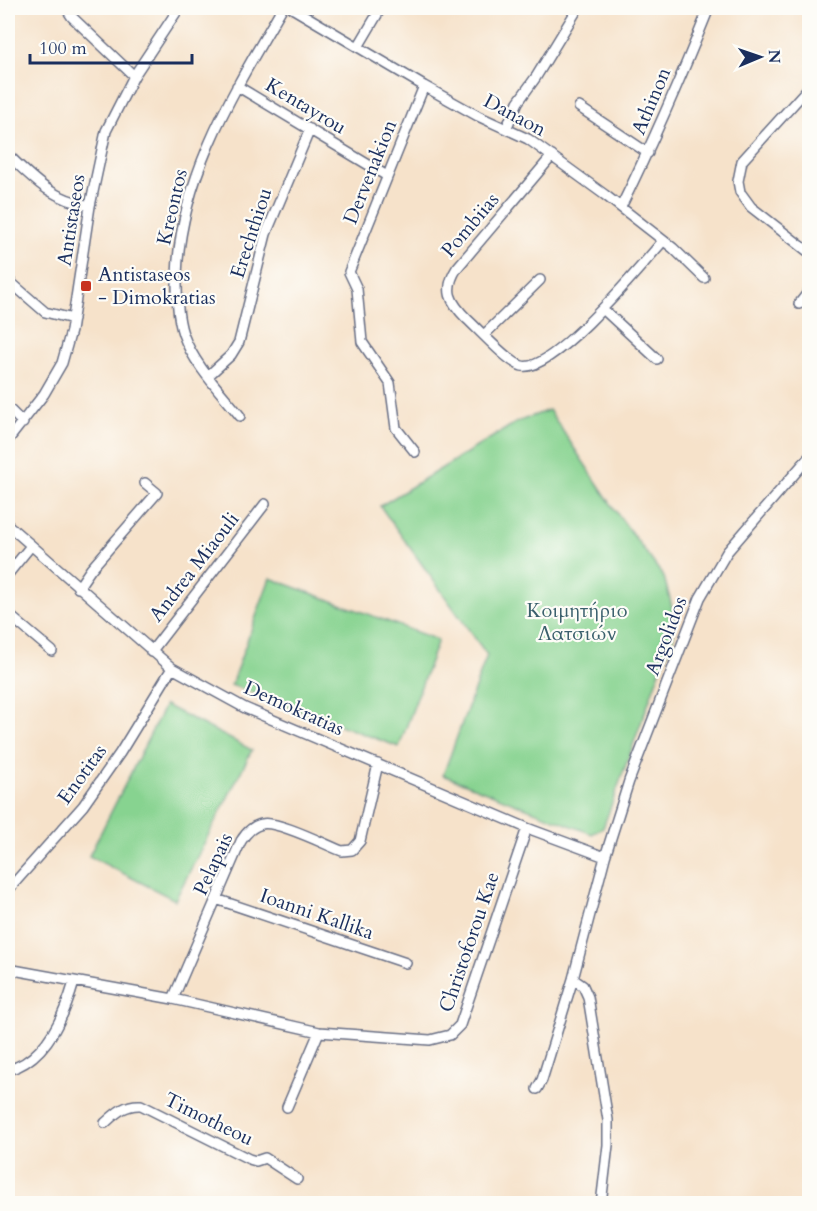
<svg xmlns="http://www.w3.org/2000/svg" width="817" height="1211" font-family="Cardo,serif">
	<rect width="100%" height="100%" fill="#fdfcf7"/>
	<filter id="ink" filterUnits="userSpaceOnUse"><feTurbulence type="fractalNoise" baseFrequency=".0167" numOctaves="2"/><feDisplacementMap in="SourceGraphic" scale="12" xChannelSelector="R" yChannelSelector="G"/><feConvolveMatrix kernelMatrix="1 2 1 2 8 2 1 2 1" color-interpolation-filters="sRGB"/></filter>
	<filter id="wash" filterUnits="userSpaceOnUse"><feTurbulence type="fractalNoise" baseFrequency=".008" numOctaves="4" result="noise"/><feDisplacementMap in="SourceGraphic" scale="24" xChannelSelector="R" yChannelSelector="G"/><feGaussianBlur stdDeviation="1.35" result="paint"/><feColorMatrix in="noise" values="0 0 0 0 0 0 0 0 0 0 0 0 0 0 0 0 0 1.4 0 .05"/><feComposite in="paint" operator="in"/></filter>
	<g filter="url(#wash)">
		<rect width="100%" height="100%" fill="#f6e2ca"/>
		<path fill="#87d390" stroke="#518177" stroke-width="1.5" d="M 549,410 L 617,513 L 664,577 L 675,618 L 673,640 L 661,668 L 603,828 L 592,834 L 443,775 L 487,655 L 380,506 L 517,422 Z
			M 270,578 L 438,640 L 399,747 L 231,685 Z
			M 165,705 L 252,750 L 175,900 L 89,856 Z"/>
	</g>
	<g filter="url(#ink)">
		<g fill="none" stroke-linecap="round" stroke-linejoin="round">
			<defs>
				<path id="minor" d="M 66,8 L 72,17 L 134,76
					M 292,8 L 424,86 L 478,116 L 528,139 L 605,195 L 673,248 L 704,278
					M 805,8 L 810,10
					M 358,47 L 381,8
					M 237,86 L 387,176
					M 810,86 L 742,161 L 738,181 L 740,192 L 751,207 L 810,253
					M 579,107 L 648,153
					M 506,129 L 518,102 L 536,77 L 578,8
					M 8,155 C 36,181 50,198 90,206
					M 552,156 L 457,268 C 443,290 450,302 467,319 C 479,330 509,363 522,366 C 553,373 642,265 663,241
					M 621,207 C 653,142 682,75 709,8
					M 8,280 L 45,312 L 73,319
					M 799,304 L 810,290
					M 603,309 L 657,359
					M 484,335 L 540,280
					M 208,376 L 231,355 L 239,342 L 266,234 L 310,129
					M 8,408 L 23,423
					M 240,416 C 220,391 194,365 183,334 C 177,316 177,296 177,276 C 180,177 234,91 282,8
					M 8,440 L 44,394 L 62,363 L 71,331 L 90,206 L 106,131 L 134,76 L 179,8
					M 415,452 L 396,428 L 390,383 L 362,342 L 357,289 L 349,272 L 424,86
					M 8,525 L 172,668 L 245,708 L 527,828 L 605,857
					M 8,574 L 30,547
					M 78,588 L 91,569 L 157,493 L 145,483
					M 8,614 L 52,651
					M 151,652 L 265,504
					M 8,890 L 83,806 L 120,753 L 172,668
					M 216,899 L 406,963
					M 8,969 L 173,999 L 319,1032 L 430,1040 L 450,1035 L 460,1025 L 527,828
					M 573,979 L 583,986 L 588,997 L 608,1120 L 608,1145 L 601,1204
					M 173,999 L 241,841 C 246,833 252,826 262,824 C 277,820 326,845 342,851 L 352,850 L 360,841 L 378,764
					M 8,1070 C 46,1060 64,1017 74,982
					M 537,1089 L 542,1080 L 573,979 L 605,857 L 629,781 L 700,598 L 727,552 L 810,456
					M 287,1107 L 319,1032
					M 105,1123 C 116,1113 125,1104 141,1105 L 249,1159 L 256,1161 L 265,1158 L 297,1179"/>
			</defs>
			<use href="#minor" stroke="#686e84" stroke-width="12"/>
			<use href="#minor" stroke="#fff" stroke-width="9"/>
		</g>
	</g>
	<rect fill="#c8321e" stroke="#fdfcf7" stroke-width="2" x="80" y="280" width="12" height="12" rx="3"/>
	<g text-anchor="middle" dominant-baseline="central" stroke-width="4.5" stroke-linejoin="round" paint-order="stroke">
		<g font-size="20" fill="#1b2f5e" stroke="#fdfcf7">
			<text transform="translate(651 101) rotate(-67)">Athinon</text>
			<text transform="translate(306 106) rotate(31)">Kentayrou</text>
			<text transform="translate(515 115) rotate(28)">Danaon</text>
			<text transform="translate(370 172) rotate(-68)">Dervenakion</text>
			<text transform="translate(172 207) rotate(-77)">Kreontos</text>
			<text transform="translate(71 220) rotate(-81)">Antistaseos</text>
			<text transform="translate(470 225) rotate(-50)">Pombiias</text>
			<text transform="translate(251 233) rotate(-72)">Erechthiou</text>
			<text transform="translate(194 567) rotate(-52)">Andrea Miaouli</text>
			<text transform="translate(666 636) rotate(-69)">Argolidos</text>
			<text transform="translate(294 708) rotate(24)">Demokratias</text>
			<text transform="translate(82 774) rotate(-54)">Enotitas</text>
			<text transform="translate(213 864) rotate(-65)">Pelapais</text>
			<text transform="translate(317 914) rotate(19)">Ioanni Kallika</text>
			<text transform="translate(469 942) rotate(-71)">Christoforou Kae</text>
			<text transform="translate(209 1119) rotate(26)">Timotheou</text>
		</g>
		<g font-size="20" fill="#1b2f5e" stroke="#fdfcf7" text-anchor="start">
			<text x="98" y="274">Antistaseos<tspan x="98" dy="23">- Dimokratias</tspan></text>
		</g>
		<g font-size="20" fill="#3b606d" stroke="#fdfcf7">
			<text x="577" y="610">Κοιμητήριο<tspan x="577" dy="23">Λατσιών</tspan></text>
		</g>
	</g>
	<rect width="817" height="1211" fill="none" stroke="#fdfcf7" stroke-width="30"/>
	<g transform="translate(760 57) rotate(88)" stroke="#fdfcf7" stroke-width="4.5" paint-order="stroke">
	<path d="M0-4.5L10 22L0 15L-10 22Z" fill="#1b2f5e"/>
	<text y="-9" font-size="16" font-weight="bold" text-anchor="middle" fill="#1b2f5e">N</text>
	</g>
	<path d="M30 54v9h162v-9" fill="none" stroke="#1b2f5e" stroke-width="3"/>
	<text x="39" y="54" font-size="18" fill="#1b2f5e" stroke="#fdfcf7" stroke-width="4.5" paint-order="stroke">100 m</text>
</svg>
